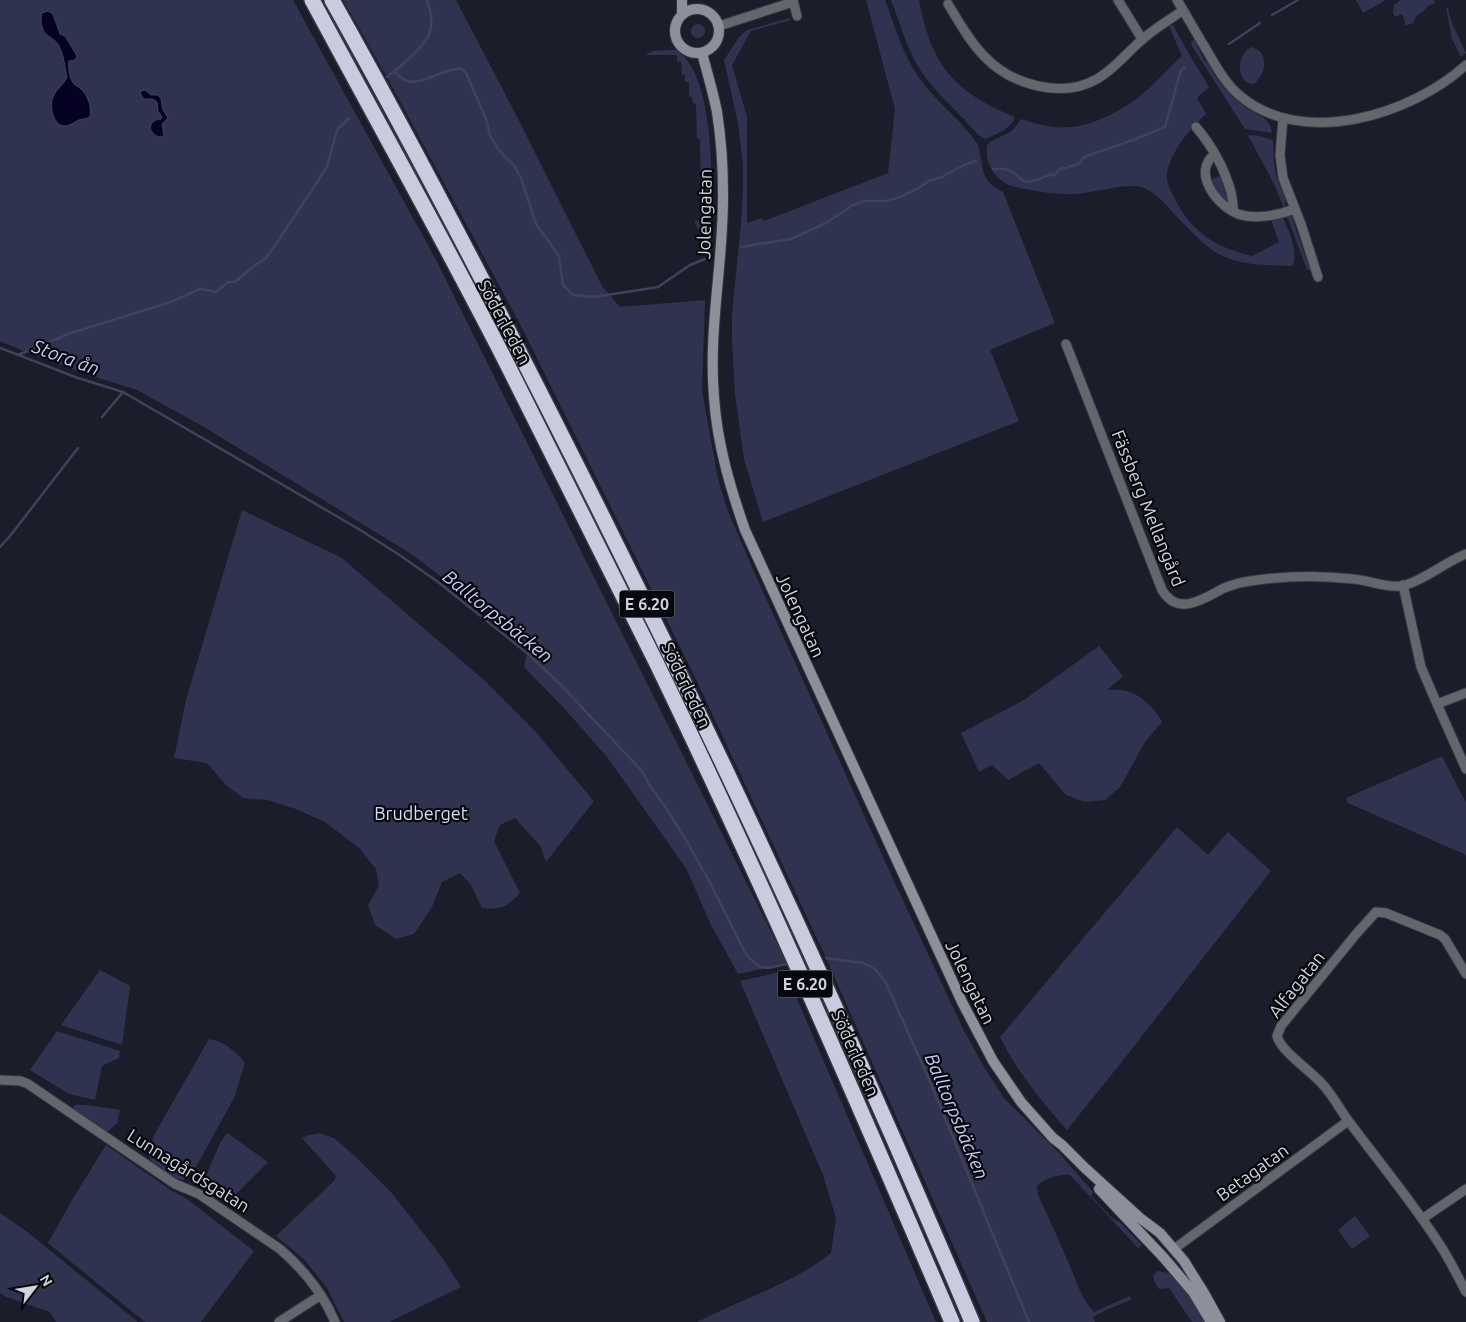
<svg xmlns="http://www.w3.org/2000/svg" width="1466" height="1322" font-family="Ubuntu,sans-serif">
	<rect width="100%" height="100%" fill="#1c1d2a"/>
	<path fill="#30334f" d="M 0,0 L 293,0 L 435,258 L 787,964 L 738,974 L 711,925 L 686,868 L 607,757 L 562,706 L 524,667 L 527,653 L 524,641 L 413,555 L 204,427 L 137,390 L 83,373 L 23,351 L 0,341 Z
		M 343,0 L 456,0 L 514,111 L 602,286 L 620,307 L 705,300 L 702,391 L 718,479 L 727,509 L 755,574 L 893,879 L 964,1031 L 986,1070 L 1004,1098 L 1059,1153 L 1093,1192 L 1091,1196 L 1112,1218 L 1120,1222 L 1142,1245 L 1138,1248 L 1070,1175 C 1059,1174 1046,1178 1037,1186 L 1038,1195 C 1050,1220 1061,1245 1072,1271 C 1078,1285 1082,1300 1094,1312 L 1130,1296 L 1131,1300 L 1106,1310 L 1093,1317 L 1095,1322 L 987,1322 L 826,958 L 694,675 L 520,324 L 387,77 Z
		M 866,0 L 885,0 C 895,26 903,56 920,79 C 936,102 960,119 977,143 C 986,167 976,178 1003,192 L 1055,323 L 990,350 L 1019,421 L 763,522 L 744,459 L 735,394 L 732,340 L 732,314 L 741,223 L 743,190 L 743,165 L 738,123 L 724,60 L 739,37 L 747,30 L 789,18 L 791,20 L 751,31 L 732,65 L 747,117 L 747,223 L 762,218 L 764,221 L 888,173 L 895,109 Z
		M 891,0 L 919,0 C 931,65 954,92 1015,117 C 1010,130 997,134 985,139 L 978,135 C 960,113 937,95 921,71 C 907,50 900,23 891,0 Z
		M 1356,0 L 1386,0 L 1363,13 Z
		M 1401,0 L 1434,0 L 1435,4 L 1429,5 L 1425,10 L 1416,16 L 1413,23 L 1405,26 L 1405,21 L 1402,14 L 1395,17 L 1393,13 L 1394,5 Z
		M 1446,8 L 1448,8 L 1451,21 L 1466,53 L 1461,57 L 1452,39 Z
		M691 31a7 7 0 1 1 14 0a7 7 0 1 1-14 0Z
		M 1173,25 L 1189,54 L 1209,87 L 1197,98 L 1206,114 C 1191,127 1170,152 1167,174 C 1166,182 1171,191 1175,199 C 1191,232 1217,248 1252,256 L 1279,242 L 1271,220 L 1283,218 C 1289,232 1298,249 1293,265 L 1290,266 C 1264,265 1235,266 1212,250 C 1199,240 1188,228 1176,216 C 1166,205 1156,192 1141,187 C 1125,183 1094,193 1076,194 C 1055,195 1032,191 1012,186 C 995,180 984,163 987,145 L 990,142 L 1012,131 L 1021,119 C 1036,124 1053,129 1070,127 C 1092,126 1123,110 1140,96 C 1155,84 1167,69 1182,56 L 1169,26 Z
		M 1193,40 L 1195,41 L 1205,62 L 1207,62 L 1220,83 L 1230,95 L 1245,107 L 1265,119 L 1270,125 L 1272,133 L 1245,129 L 1192,46 L 1191,42 Z
		M 1252,47 C 1270,53 1266,74 1254,84 C 1235,83 1236,54 1252,47 Z
		M 667,50 L 677,50 C 720,81 711,207 711,256 L 700,253 L 703,239 L 694,221 L 701,220 L 700,139 L 697,139 L 696,104 L 693,103 L 692,97 L 689,96 L 689,82 L 685,82 L 685,75 L 682,75 L 681,62 L 677,61 L 677,55 L 645,55 L 653,51 Z
		M 1250,135 L 1260,136 L 1273,140 C 1274,154 1273,169 1278,181 C 1281,190 1289,199 1284,208 L 1273,182 L 1251,141 L 1248,136 Z
		M 1221,175 L 1228,203 L 1226,204 L 1209,181 Z
		M 1291,215 L 1310,270 L 1307,270 L 1287,216 Z
		M 242,510 L 342,558 L 485,681 L 533,729 L 594,801 L 546,862 L 541,847 L 515,818 L 500,825 L 494,841 L 520,893 C 508,907 500,910 482,908 L 471,885 L 460,873 L 442,882 L 432,907 L 414,934 L 396,939 L 375,925 L 368,905 L 379,886 L 376,869 L 359,848 L 325,822 L 296,809 L 268,800 L 243,798 L 226,785 L 207,763 L 174,758 L 186,700 Z
		M 1099,646 L 1123,676 L 1107,690 C 1113,690 1120,689 1127,691 C 1140,694 1157,710 1162,722 L 1145,742 L 1120,787 L 1105,800 L 1085,802 L 1066,795 L 1039,763 L 1008,780 L 992,765 L 979,772 L 961,733 L 1024,700 Z
		M 1442,756 L 1466,803 L 1466,855 L 1348,803 L 1346,798 Z
		M 1177,827 L 1208,855 L 1228,832 L 1271,871 L 1120,1064 L 1067,1130 C 1042,1101 1017,1072 1000,1037 Z
		M 100,970 L 130,986 L 122,1045 L 61,1025 Z
		M 785,971 L 936,1322 L 697,1322 C 742,1299 792,1284 831,1253 L 836,1218 L 823,1175 L 740,981 Z
		M 57,1031 L 120,1051 L 119,1058 L 102,1066 L 95,1100 L 69,1094 L 30,1070 Z
		M 209,1039 C 224,1041 235,1051 245,1063 L 234,1098 L 192,1174 L 183,1180 L 174,1178 L 152,1165 L 149,1154 L 154,1135 Z
		M 75,1105 L 87,1105 L 120,1110 L 117,1123 L 105,1134 L 71,1110 Z
		M 227,1133 L 268,1162 L 228,1202 L 211,1189 L 205,1178 L 220,1143 Z
		M 319,1133 L 334,1138 L 357,1158 L 391,1192 L 441,1256 L 461,1287 L 389,1322 L 344,1322 L 327,1288 L 305,1260 L 276,1236 L 335,1180 L 336,1176 L 302,1138 L 309,1135 Z
		M 106,1145 L 172,1191 L 187,1199 L 254,1251 L 201,1322 L 145,1322 L 48,1243 L 72,1200 Z
		M 0,1213 L 26,1231 L 138,1322 L 56,1322 L 50,1312 L 6,1297 L 0,1293 Z
		M 1355,1216 L 1370,1236 L 1352,1249 L 1338,1230 Z
		M 1157,1271 C 1163,1272 1168,1272 1173,1275 C 1184,1282 1198,1310 1204,1322 L 1192,1322 L 1169,1288 L 1159,1289 L 1155,1283 L 1153,1276 Z"/>
	<path fill="#050224" stroke="#42415c" d="M 48,11 L 53,14 L 60,34 L 65,36 L 77,56 L 75,60 L 69,61 C 68,67 69,78 74,84 C 76,87 77,85 80,88 C 88,95 92,107 90,117 C 86,119 82,119 79,120 C 74,122 70,126 64,126 C 53,125 49,106 53,97 C 56,89 63,85 67,78 C 65,67 64,56 59,46 C 56,40 52,39 47,35 C 41,30 40,19 42,13 Z
		M 145,90 L 151,95 L 158,95 L 161,99 L 163,110 L 168,118 L 162,124 L 164,135 L 162,137 C 149,137 145,120 161,119 L 162,117 L 158,111 L 157,102 L 153,99 L 144,99 L 140,93 L 141,91 Z"/>
	<g fill="none" stroke-linecap="round" stroke-linejoin="round">
		<path stroke="#42415c" stroke-width="2.5" d="M 1272,15 L 1298,0
			M 1229,44 L 1260,23
			M 394,72 C 398,75 403,80 407,81 C 423,86 444,67 462,69 L 466,73 L 486,119 L 490,136 L 499,150 L 515,167 L 521,178 L 536,224 L 559,256 L 563,285 L 573,295 L 594,297 L 652,288 L 658,287 L 690,265 L 705,259
			M 387,77 C 397,70 425,45 429,35 C 433,24 431,11 427,0
			M 993,169 C 998,169 1004,168 1008,170 C 1016,172 1020,182 1028,182 C 1037,181 1043,177 1051,174 L 1054,176 L 1061,168 L 1066,168 L 1080,163 L 1083,158 L 1087,156 L 1133,140 L 1165,127 L 1179,77 L 1181,71 L 1185,67
			M 741,247 L 791,239 L 826,223 L 853,205 L 864,201 L 887,201 L 900,197 L 917,189 L 929,181 L 942,177 L 964,165 L 976,161
			M 0,348 L 78,378 L 123,392 L 357,528 L 398,554 L 438,582 L 527,653 L 558,682 L 642,771 L 650,786 L 664,805 L 685,838 L 708,879 L 747,956 L 760,967 L 768,968 L 787,964
			M 18,355 L 71,333 L 171,302 L 200,289 L 216,292 L 228,282 L 235,282 L 255,265 L 265,259 L 274,247 L 327,167 L 337,130 L 349,118
			M 102,417 L 123,392
			M 0,547 L 10,536 L 78,448
			M 826,958 L 863,963 L 875,969 L 886,983 L 928,1077 L 1029,1322"/>
		<defs>
			<path id="street" d="M 793,0 L 797,16
				M 1118,0 L 1142,39
				M 1177,0 C 1187,16 1196,33 1206,49 C 1216,66 1225,83 1239,95 C 1302,149 1411,115 1466,65
				M 948,4 C 959,22 970,42 985,57 C 1012,85 1062,99 1097,79 C 1115,69 1127,52 1143,39 C 1155,28 1170,20 1183,10
				M 719,26 L 793,2
				M 1283,119 L 1280,155 L 1283,178 L 1301,224 L 1318,277
				M 1196,127 C 1212,146 1224,167 1231,192 C 1232,198 1234,205 1233,211
				M 1215,154 C 1191,172 1217,206 1238,214 C 1256,220 1278,215 1295,209
				M 1066,344 L 1162,590 C 1178,617 1203,599 1224,588 C 1232,585 1242,582 1250,581 C 1283,576 1319,575 1353,579 C 1369,580 1385,588 1401,586 C 1422,582 1445,562 1466,554
				M 1403,585 L 1421,667 L 1437,704 L 1466,769
				M 1437,704 L 1466,693
				M 1466,974 L 1445,939 L 1440,935 L 1386,913 L 1376,912 L 1357,933 L 1281,1026 L 1277,1036 C 1282,1054 1316,1073 1328,1091 C 1336,1101 1342,1113 1350,1123 C 1380,1163 1413,1203 1440,1245 C 1450,1260 1458,1277 1466,1292
				M 0,1080 L 21,1081 L 28,1084 L 175,1184 L 199,1194 L 280,1249 C 303,1269 323,1293 335,1322
				M 1422,1219 L 1466,1189
				M 1174,1249 L 1348,1121
				M 279,1322 L 321,1295"/>
			<path id="secondary" d="M 682,0 L 682,15
				M675 31a22 22 0 1 1 44 0a22 22 0 1 1-44 0Z
				M 702,53 C 707,72 713,92 717,112 C 721,138 723,166 723,192 C 724,260 708,328 714,397 C 717,443 730,487 745,530 L 962,1002 L 993,1061 L 1021,1102 L 1053,1138 L 1062,1145 L 1085,1168 L 1140,1218 L 1160,1233 L 1184,1261 L 1204,1293 L 1220,1322
				M 1099,1189 L 1164,1258 L 1193,1292 L 1211,1322"/>
			<path id="highway" d="M 312,0 C 376,119 442,237 504,358 C 555,459 606,560 656,662 C 761,879 857,1100 952,1322
				M 332,0 C 414,146 491,295 566,444 C 712,732 847,1024 972,1322"/>
		</defs>
		<use href="#street" stroke="#353743" stroke-width="11"/>
		<use href="#secondary" stroke="#353743" stroke-width="12"/>
		<use href="#highway" stroke="#353743" stroke-width="18"/>
		<use href="#street" stroke="#65666d" stroke-width="9"/>
		<use href="#secondary" stroke="#8d8f9b" stroke-width="10"/>
		<use href="#highway" stroke="#c9ccde" stroke-width="15"/>
	</g>
	<g text-anchor="middle" dominant-baseline="central" stroke-width="4.5" stroke-linejoin="round" paint-order="stroke">
		<g fill="#07080d" stroke="#95979f" stroke-width="1">
			<rect x="619.5" y="590.5" width="55" height="27" rx="4"/>
			<rect x="777.5" y="970.5" width="55" height="27" rx="4"/>
		</g>
		<g font-size="16" font-weight="bold" fill="#d2d4dd">
			<text x="647" y="604">E 6.20</text>
			<text x="805" y="984">E 6.20</text>
		</g>
		<g font-size="18" fill="#d2d4dd" stroke="#07080d">
			<text transform="translate(704 214) rotate(-89)">Jolengatan</text>
			<text transform="translate(505 322) rotate(62)">Söderleden</text>
			<text transform="translate(1149 508) rotate(68)">Fässberg Mellangård</text>
			<text transform="translate(801 615) rotate(65)">Jolengatan</text>
			<text transform="translate(687 685) rotate(65)">Söderleden</text>
			<text transform="translate(971 982) rotate(64)">Jolengatan</text>
			<text transform="translate(1296 984) rotate(-52)">Alfagatan</text>
			<text transform="translate(856 1053) rotate(66)">Söderleden</text>
			<text transform="translate(189 1170) rotate(32)">Lunnagårdsgatan</text>
			<text transform="translate(1252 1172) rotate(-36)">Betagatan</text>
		</g>
		<g font-size="18" fill="#d7dcf9" stroke="#07080d">
			<text x="421" y="813">Brudberget</text>
		</g>
		<g font-size="19" font-style="italic" fill="#c6ccf8" stroke="#07080d">
			<text transform="translate(66 357) rotate(20)">Stora ån</text>
			<text transform="translate(498 616) rotate(39)">Balltorpsbäcken</text>
			<text transform="translate(957 1116) rotate(67)">Balltorpsbäcken</text>
		</g>
	</g>
	<g transform="translate(35 1287) rotate(59)" stroke="#07080d" stroke-width="4" paint-order="stroke">
	<path d="M0-4L9 19L0 12L-9 19Z" fill="#d2d4dd"/>
	<text y="-8" font-size="14" font-weight="bold" text-anchor="middle" fill="#d2d4dd">N</text>
	</g>
</svg>
